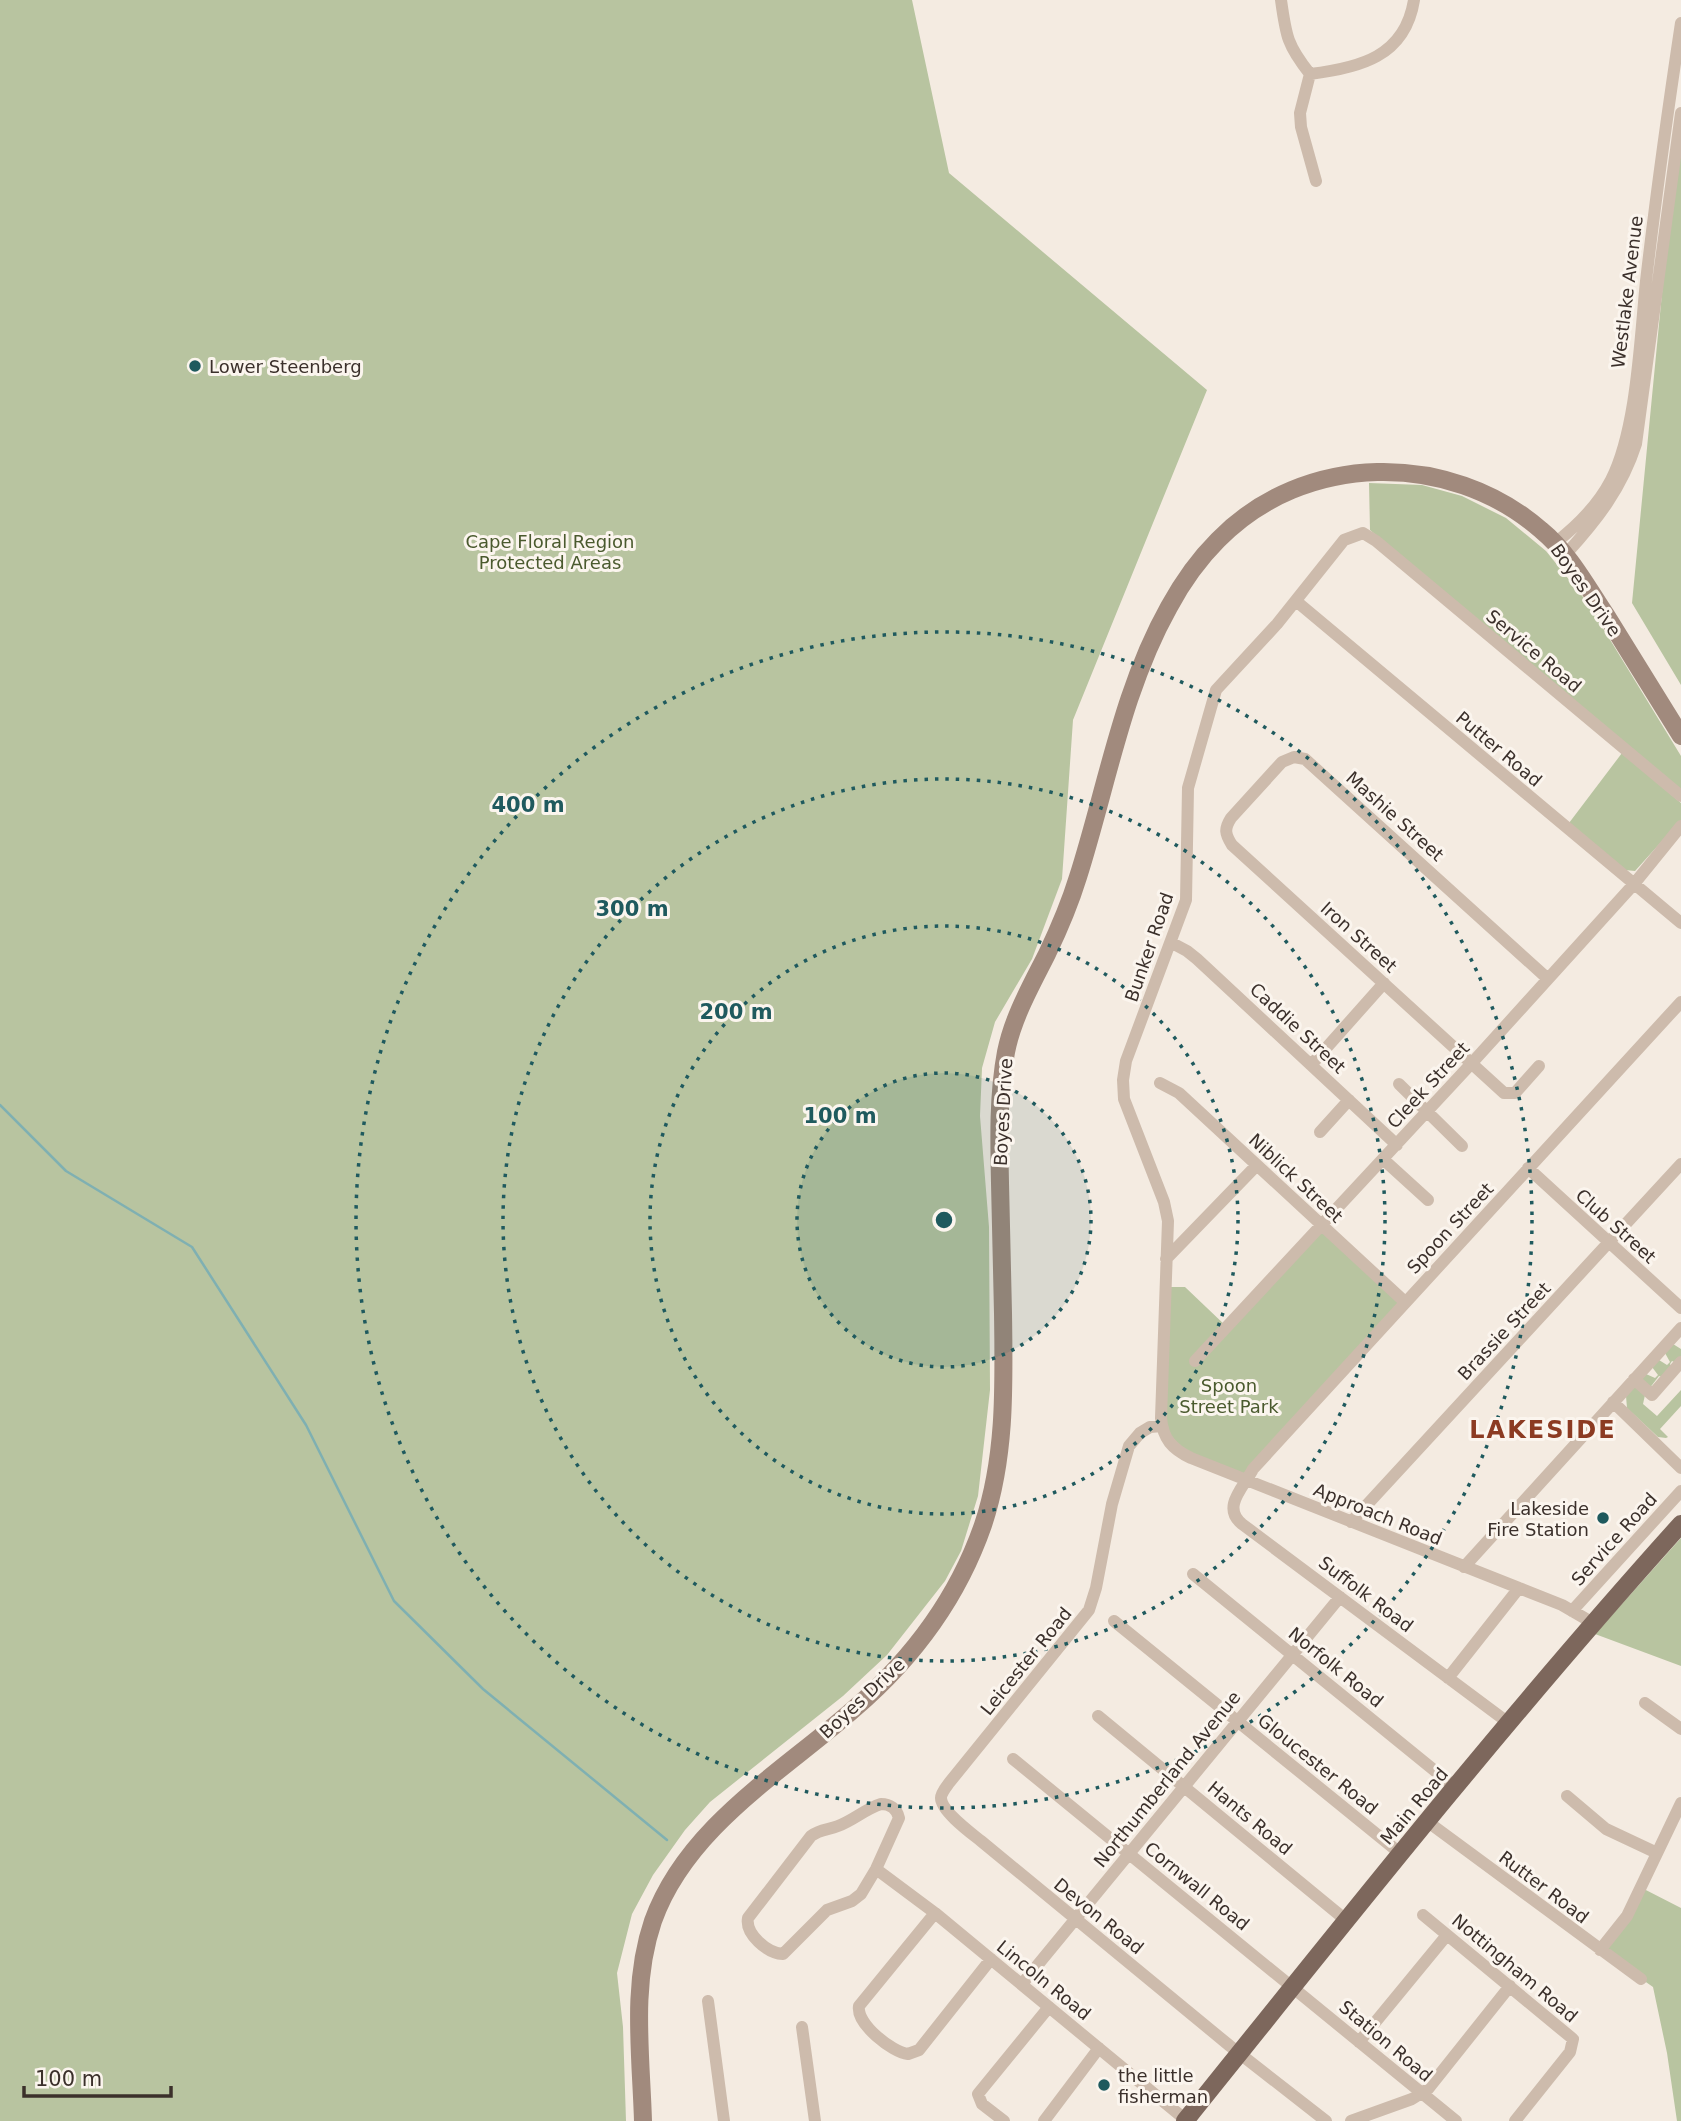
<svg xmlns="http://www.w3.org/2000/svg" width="1681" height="2121" font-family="'DejaVu Sans',sans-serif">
	<rect width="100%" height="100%" fill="#f4ebe1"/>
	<path fill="#b8c4a0" d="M 0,0 L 912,0 L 949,173 L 1207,390 L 1073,720 L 1062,879 L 1032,959 L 995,1022 L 982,1068 L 980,1116 L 989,1227 L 990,1390 L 978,1496 L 961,1551 L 945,1581 L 887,1655 L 843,1696 L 710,1802 L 685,1830 L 653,1875 L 632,1914 L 617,1973 L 623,2027 L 626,2121 L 0,2121 Z
		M 1681,146 L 1681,685 L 1632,603 L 1669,221 Z
		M 1369,483 L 1422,485 L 1462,496 L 1506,518 L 1546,551 L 1587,602 L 1681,756 L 1681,792 L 1370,530 Z
		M 1622,753 L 1681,803 L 1681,820 L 1635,871 L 1625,870 L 1569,823 Z
		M 1322,1226 L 1405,1302 L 1247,1481 L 1191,1458 L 1162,1426 L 1165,1287 L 1185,1287 L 1227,1327 Z
		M 1673,1344 L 1681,1349 L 1681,1360 L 1676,1363 L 1672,1361 L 1670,1364 L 1672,1368 L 1662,1377 L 1659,1376 L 1649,1389 L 1639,1382 L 1646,1374 L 1655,1378 L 1658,1375 L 1652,1367 L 1659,1360 L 1667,1365 L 1670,1362 L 1665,1353 Z
		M 1635,1386 L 1645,1395 L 1643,1404 L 1657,1416 L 1681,1390 L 1681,1406 L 1660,1429 L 1668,1437 L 1666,1438 L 1658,1437 L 1627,1408 L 1626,1396 Z
		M 1681,1538 L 1681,1666 L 1595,1634 Z
		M 1640,1887 L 1681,1908 L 1681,2121 L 1677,2121 L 1667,2053 L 1653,1987 L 1600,1950 Z"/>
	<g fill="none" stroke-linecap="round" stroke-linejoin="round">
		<path stroke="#7fb0b2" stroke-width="2.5" d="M 0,1105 L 66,1171 L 192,1247 L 306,1425 L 394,1601 L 483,1689 L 667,1840"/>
		<path stroke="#cdbbac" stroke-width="12" d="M 1281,0 C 1286,36 1287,45 1310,74
			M 1310,74 C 1359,68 1405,57 1414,0
			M 1310,74 L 1300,113 L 1301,127 L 1316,181
			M 1555,543 C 1577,526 1598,505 1611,480 C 1637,429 1640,339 1646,281 C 1656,195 1668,109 1681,23
			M 1566,554 C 1597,520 1622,488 1636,444 L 1681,113
			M 1296,601 L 1681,923
			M 1172,943 L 1187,951 L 1197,959 L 1397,1145
			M 1312,1064 L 1384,983
			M 1539,1066 L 1515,1093 L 1504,1093 L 1232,845 C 1225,834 1224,829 1231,818 L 1282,762 L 1294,757 L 1305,759 L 1548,979
			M 1160,1083 L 1179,1093 L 1405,1302
			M 1399,1084 L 1462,1146
			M 1320,1132 L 1349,1100
			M 1384,1160 L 1428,1200
			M 1528,1168 L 1681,1308
			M 1166,1259 L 1257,1165
			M 1195,1361 L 1471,1064 L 1634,884 L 1681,826
			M 1634,1379 L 1652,1395 L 1681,1362
			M 1613,1402 L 1681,1468
			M 1162,1426 L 1150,1427 L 1140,1433 L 1129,1446 L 1112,1504 L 1096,1588 L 1089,1610 L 949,1783 C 946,1787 941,1793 941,1798 C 941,1811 971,1833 981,1841 L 1230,2046 L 1326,2121
			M 1351,1522 L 1681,1164
			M 1464,1567 L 1681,1328
			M 1193,1574 L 1456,1788
			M 1572,1611 L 1681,1491
			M 1114,1621 L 1401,1854
			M 1593,1623 L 1562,1605 L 1191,1458 C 1172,1449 1163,1439 1161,1418 L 1168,1221 L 1164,1202 L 1124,1099 L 1123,1080 L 1126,1061 L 1186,900 L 1188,788 L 1216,690 L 1277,624 L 1344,540 L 1363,533 L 1376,541 L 1681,796
			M 1448,1678 L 1519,1588
			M 1645,1703 L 1681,1729
			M 1098,1716 L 1347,1921
			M 1510,1724 L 1242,1524 C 1221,1507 1244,1487 1253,1469 L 1681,1002
			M 1013,1759 L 1456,2121
			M 1567,1796 L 1606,1829 L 1657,1853
			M 881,1804 C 890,1804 897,1809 899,1818 L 876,1869 L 861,1894 L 852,1901 L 827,1910 L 783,1954 C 767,1953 745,1934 748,1918 L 811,1836 C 820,1829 828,1830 838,1826 C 854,1820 865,1809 881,1804 Z
			M 1428,1822 L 1641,1979
			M 876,1869 L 935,1913 L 1187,2121
			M 935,1913 L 859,2006 C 856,2024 892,2052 908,2054 L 919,2050 L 991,1959
			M 1423,1915 L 1573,2039 L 1570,2052 L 1515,2121
			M 1600,1950 L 1627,1916 L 1681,1803
			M 1022,1984 L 1340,1597
			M 708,2001 L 724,2121
			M 802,2027 L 815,2121
			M 1359,2042 L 1447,1935
			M 1004,2121 L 982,2104 L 978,2094 L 1049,2007
			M 1044,2121 L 1099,2048
			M 1351,2121 L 1412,2099 L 1428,2089 L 1510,1986"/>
		<path stroke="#a18a7d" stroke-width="18" d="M 643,2121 C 641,2054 631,1985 653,1921 C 687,1826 784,1771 855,1708 C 913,1658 958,1597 983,1525 C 1006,1456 1004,1385 1003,1313 C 1002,1270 1001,1226 1000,1183 C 999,1139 998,1095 1006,1052 C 1013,1017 1031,986 1047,954 C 1059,929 1070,903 1078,877 C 1107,786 1122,691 1169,607 C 1182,583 1198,560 1218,540 C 1304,452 1449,450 1541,530 C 1569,553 1586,585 1606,615 C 1631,655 1656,695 1681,736"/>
		<path stroke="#7d675c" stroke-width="18" d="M 1185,2121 C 1347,1919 1508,1716 1681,1524"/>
	</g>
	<circle cx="944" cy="1220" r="147" fill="#1f5a5e" fill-opacity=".12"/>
	<g fill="none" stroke="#1f5a5e" stroke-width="3.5" stroke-dasharray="3.5 7">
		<circle cx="944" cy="1220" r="147"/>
		<circle cx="944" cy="1220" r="294"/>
		<circle cx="944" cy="1220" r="441"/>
		<circle cx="944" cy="1220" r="588"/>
	</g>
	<g fill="#1f5a5e" stroke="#fbf5ee" stroke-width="2.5">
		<circle cx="195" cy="366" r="7"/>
		<circle cx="1603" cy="1518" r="7"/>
		<circle cx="1104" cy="2085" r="7"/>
	</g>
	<g text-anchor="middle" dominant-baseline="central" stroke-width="6" stroke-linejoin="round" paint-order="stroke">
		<g font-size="18" fill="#3b302b" stroke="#fbf5ee">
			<text transform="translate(1627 292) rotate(-83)">Westlake Avenue</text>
			<text transform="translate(1586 590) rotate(55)">Boyes Drive</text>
			<text transform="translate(1534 651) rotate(40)">Service Road</text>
			<text transform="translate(1499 749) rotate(40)">Putter Road</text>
			<text transform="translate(1395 816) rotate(42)">Mashie Street</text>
			<text transform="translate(1359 937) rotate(42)">Iron Street</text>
			<text transform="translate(1149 947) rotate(-71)">Bunker Road</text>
			<text transform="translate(1298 1028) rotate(43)">Caddie Street</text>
			<text transform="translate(1428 1085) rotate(-47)">Cleek Street</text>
			<text transform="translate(1003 1112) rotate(-87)">Boyes Drive</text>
			<text transform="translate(1296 1178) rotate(43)">Niblick Street</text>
			<text transform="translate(1616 1226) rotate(42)">Club Street</text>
			<text transform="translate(1450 1228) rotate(-47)">Spoon Street</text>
			<text transform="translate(1504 1331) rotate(-47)">Brassie Street</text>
			<text transform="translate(1378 1514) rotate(22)">Approach Road</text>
			<text transform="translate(1614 1539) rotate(-48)">Service Road</text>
			<text transform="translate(1366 1594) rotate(37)">Suffolk Road</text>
			<text transform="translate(1026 1661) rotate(-51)">Leicester Road</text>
			<text transform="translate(1336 1667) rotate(39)">Norfolk Road</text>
			<text transform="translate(862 1698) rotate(-43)">Boyes Drive</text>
			<text transform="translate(1318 1764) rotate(39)">Gloucester Road</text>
			<text transform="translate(1167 1779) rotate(-51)">Northumberland Avenue</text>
			<text transform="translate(1414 1806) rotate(-50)">Main Road</text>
			<text transform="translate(1250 1818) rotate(40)">Hants Road</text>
			<text transform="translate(1197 1886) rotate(39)">Cornwall Road</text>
			<text transform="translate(1544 1887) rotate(37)">Rutter Road</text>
			<text transform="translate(1099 1916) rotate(39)">Devon Road</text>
			<text transform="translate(1515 1968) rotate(40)">Nottingham Road</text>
			<text transform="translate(1044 1980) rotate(39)">Lincoln Road</text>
			<text transform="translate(1386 2041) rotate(40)">Station Road</text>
		</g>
		<g font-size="18" fill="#3b302b" stroke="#fbf5ee" text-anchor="start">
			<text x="209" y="366">Lower Steenberg</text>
			<text x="1589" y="1508" text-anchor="end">Lakeside<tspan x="1589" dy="21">Fire Station</tspan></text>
			<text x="1118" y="2075">the little<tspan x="1118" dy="21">fisherman</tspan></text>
		</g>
		<g font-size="18" fill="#4a5a2e" stroke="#fbf5ee">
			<text x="550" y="541">Cape Floral Region<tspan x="550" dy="21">Protected Areas</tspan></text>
			<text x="1229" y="1385">Spoon<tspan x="1229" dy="21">Street Park</tspan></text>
		</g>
		<g font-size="24" font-weight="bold" letter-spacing="2" fill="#8c3b22" stroke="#fbf5ee">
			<text x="1543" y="1430">LAKESIDE</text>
		</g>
	</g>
	<circle cx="944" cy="1220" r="10" fill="#1f5a5e" stroke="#fbf5ee" stroke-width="3.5"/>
	<g font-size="21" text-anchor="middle" font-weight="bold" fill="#1f5a5e" stroke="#fbf5ee" stroke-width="6" stroke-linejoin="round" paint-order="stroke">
		<text x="528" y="812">400 m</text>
		<text x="632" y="916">300 m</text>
		<text x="736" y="1019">200 m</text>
		<text x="840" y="1123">100 m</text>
	</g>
	<path d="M24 2086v10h147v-10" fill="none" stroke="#3b302b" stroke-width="3.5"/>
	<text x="35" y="2086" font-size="21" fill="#3b302b" stroke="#fbf5ee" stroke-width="5" paint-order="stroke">100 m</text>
</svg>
